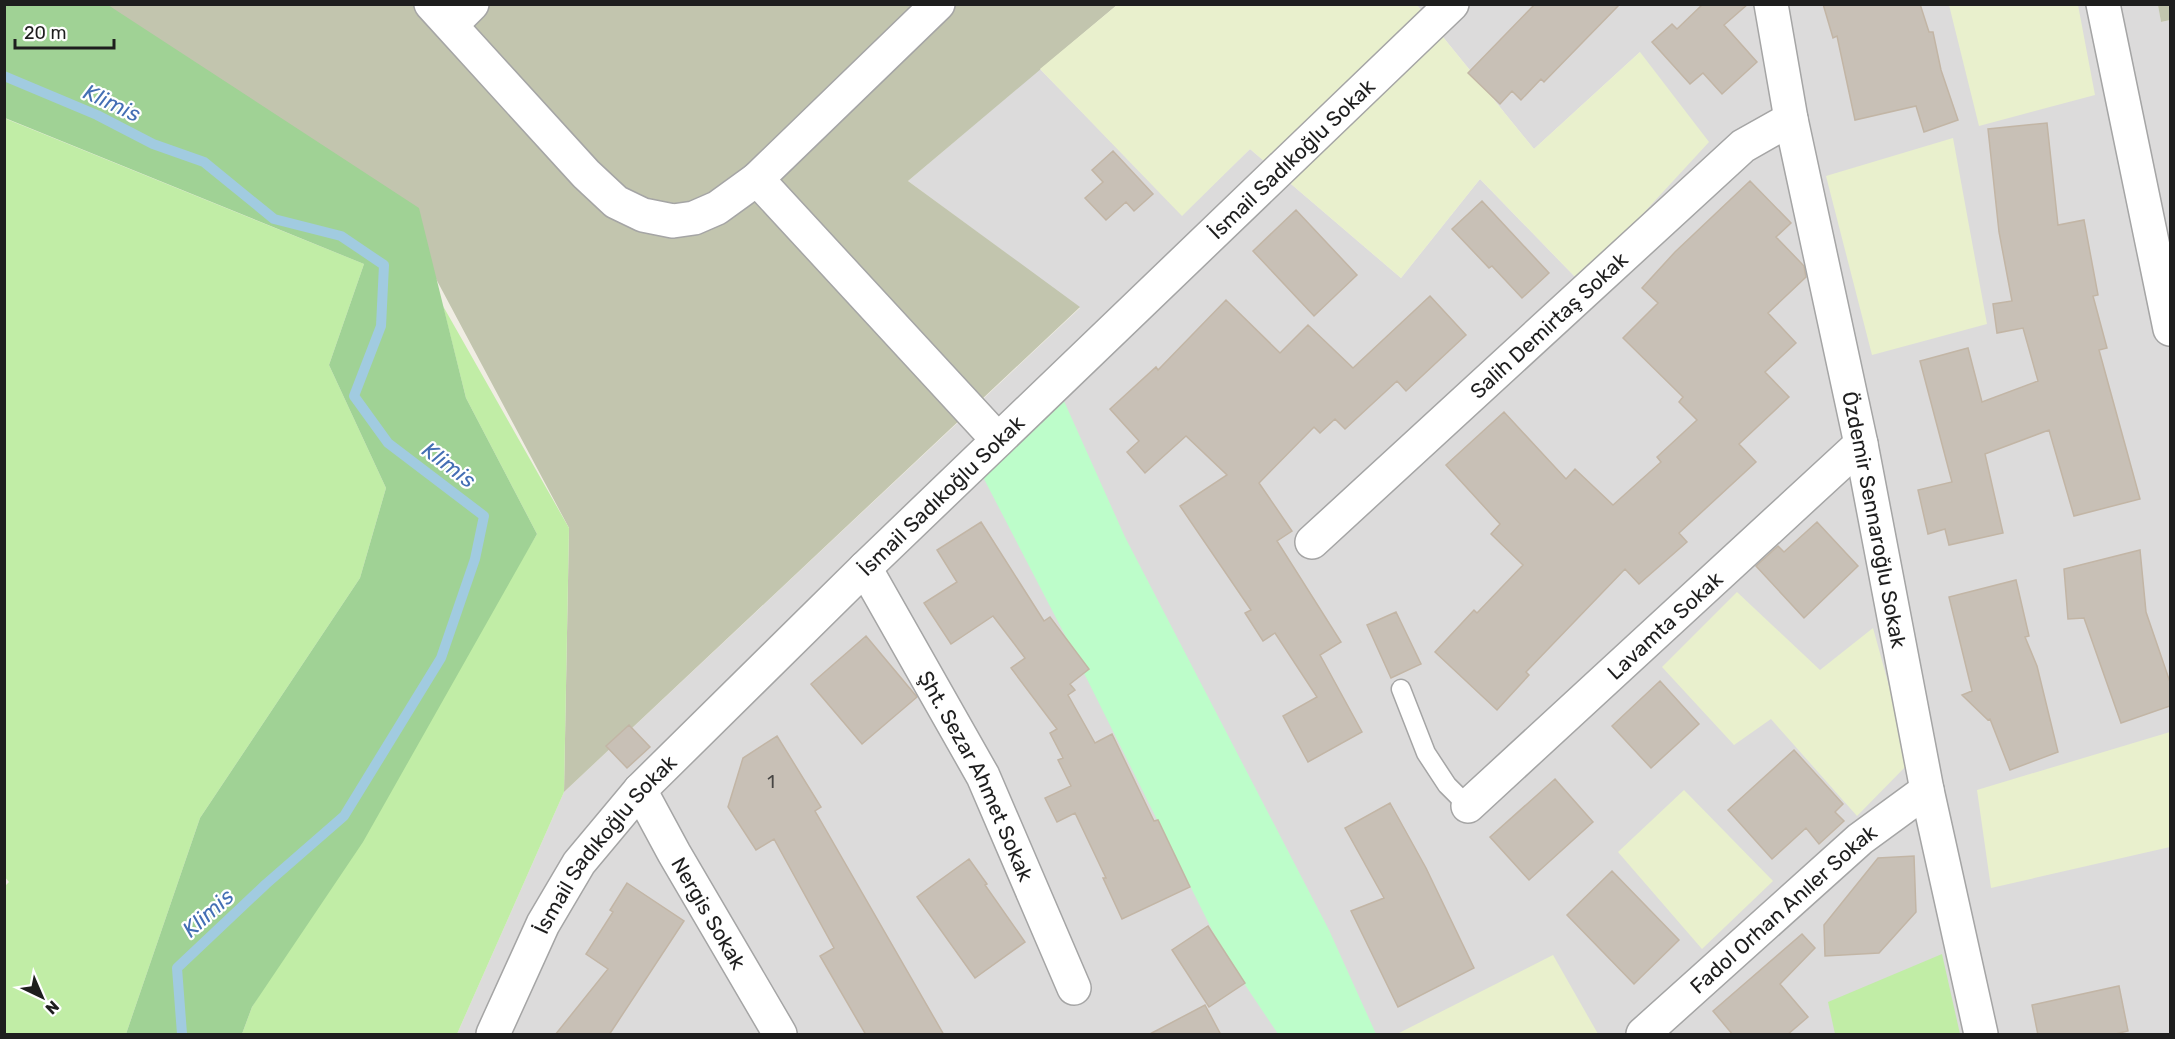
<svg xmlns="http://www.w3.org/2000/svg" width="2175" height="1039" font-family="Rubik,sans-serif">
	<rect width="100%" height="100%" fill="#f0ede3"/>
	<path fill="#dcdbdb" d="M 2158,4 L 2161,22 L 2170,20 L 2170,1034 L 457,1034 L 564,792 L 1080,308 L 908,181 L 1040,69 L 1182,215 L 1250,149 L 1401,278 L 1480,179 L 1580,282 L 1640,52 L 1534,149 L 1417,5 Z"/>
	<path fill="#c2c5ae" d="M 97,5 L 1117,5 L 908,181 L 1080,307 L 564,792 L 569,528 L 395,202 Z
		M 2158,5 L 2170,5 L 2170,20 L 2161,22 Z"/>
	<path fill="#e9f0cd" d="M 1117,5 L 1417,5 L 1534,149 L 1640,52 L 1709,142 L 1580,282 L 1480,179 L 1401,278 L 1250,149 L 1182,216 L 1040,69 Z
		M 1949,5 L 2078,5 L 2095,95 L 1979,126 Z
		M 1953,138 L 1987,324 L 1872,355 L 1826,176 Z
		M 1737,592 L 1820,670 L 1873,628 L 1910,762 L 1857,816 L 1771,719 L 1734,745 L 1662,667 Z
		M 2170,732 L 2170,847 L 1991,888 L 1977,790 Z
		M 1684,790 L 1773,881 L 1702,949 L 1618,852 Z
		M 1553,955 L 1598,1034 L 1397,1034 Z"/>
	<path fill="#c1eda6" d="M 4,118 L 364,264 L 329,365 L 386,488 L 360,578 L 200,818 L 126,1034 L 5,1034 L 4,887 L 9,882 L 4,876 Z
		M 443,306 L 569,528 L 564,792 L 457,1034 L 242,1034 L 252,1007 L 537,534 L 466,398 Z
		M 1942,954 L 1960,1034 L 1835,1034 L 1828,1002 Z"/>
	<path fill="#a0d295" d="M 4,5 L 108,5 L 419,208 L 466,398 L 537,534 L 363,842 L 252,1007 L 242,1034 L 126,1034 L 200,818 L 360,578 L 386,488 L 329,365 L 364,264 L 5,118 Z"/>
	<path fill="#bdfdca" d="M 1064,401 L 1125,537 L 1329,930 L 1376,1034 L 1278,1034 L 1223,952 L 1068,641 L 983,477 Z"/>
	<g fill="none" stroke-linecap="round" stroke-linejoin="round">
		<path stroke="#a1cbe0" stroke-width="10" d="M 4,76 L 97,115 L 153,144 L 204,162 L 274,219 L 341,236 L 384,265 L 381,326 L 354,396 L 388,443 L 484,516 L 475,559 L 441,658 L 344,816 L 266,884 L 177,968 L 182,1034"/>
	</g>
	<path fill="#c8c0b6" stroke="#c2b5a5" stroke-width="1.5" d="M 1535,4 L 1620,4 L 1544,82 L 1541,79 L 1521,100 L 1512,91 L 1500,104 L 1468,73 Z
		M 1703,4 L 1748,4 L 1724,25 L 1757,62 L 1722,94 L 1703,73 L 1690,84 L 1652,42 L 1672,24 L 1677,29 Z
		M 1823,4 L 1920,4 L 1929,32 L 1933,32 L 1941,70 L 1958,120 L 1924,132 L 1916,106 L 1855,120 L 1837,36 L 1833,38 Z
		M 2047,123 L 2058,225 L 2084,220 L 2098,295 L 2093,296 L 2107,348 L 2099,350 L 2140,499 L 2074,516 L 2049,430 L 1985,454 L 2003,533 L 1949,545 L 1945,529 L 1928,534 L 1918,490 L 1952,482 L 1920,361 L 1968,348 L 1982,402 L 2038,381 L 2023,328 L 1997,333 L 1993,304 L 2012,301 L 1999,232 L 1988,129 Z
		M 1113,151 L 1153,194 L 1134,211 L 1126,202 L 1106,220 L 1085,198 L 1103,182 L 1092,170 Z
		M 1750,181 L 1791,223 L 1776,237 L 1804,266 L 1806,277 L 1768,313 L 1796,343 L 1765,372 L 1789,397 L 1739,444 L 1756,462 L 1679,533 L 1687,542 L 1639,584 L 1625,569 L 1526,672 L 1529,675 L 1497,710 L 1435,652 L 1474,610 L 1477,613 L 1523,565 L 1491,534 L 1500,524 L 1446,465 L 1504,412 L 1566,479 L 1575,469 L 1613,505 L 1661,462 L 1657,457 L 1697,420 L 1679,402 L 1683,397 L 1623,338 L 1658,303 L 1642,288 L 1675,252 Z
		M 1482,201 L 1549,273 L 1522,298 L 1492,266 L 1489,268 L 1452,229 Z
		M 1296,210 L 1357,275 L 1314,316 L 1253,251 Z
		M 1430,296 L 1466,335 L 1406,391 L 1397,381 L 1345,429 L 1335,419 L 1320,433 L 1314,427 L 1259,483 L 1292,531 L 1277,541 L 1341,642 L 1320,655 L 1362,732 L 1308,762 L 1283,716 L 1317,697 L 1275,633 L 1263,641 L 1245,613 L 1251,610 L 1180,506 L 1227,475 L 1186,436 L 1145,473 L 1127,452 L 1139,441 L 1110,409 L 1156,367 L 1158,370 L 1226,300 L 1280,353 L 1308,325 L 1353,368 Z
		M 981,522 L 1044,621 L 1050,617 L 1089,669 L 1070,684 L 1075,690 L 1068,695 L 1095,743 L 1112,734 L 1154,821 L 1158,820 L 1190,887 L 1122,919 L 1103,878 L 1106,878 L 1075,813 L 1057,822 L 1045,798 L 1071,786 L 1058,760 L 1063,758 L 1050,733 L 1057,729 L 1011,668 L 1025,658 L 993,616 L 951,644 L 924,603 L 957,582 L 937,550 Z
		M 1817,522 L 1858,566 L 1804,618 L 1756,566 L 1778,546 L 1784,552 Z
		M 2140,550 L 2146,612 L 2170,682 L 2170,706 L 2121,723 L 2084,618 L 2068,619 L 2064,569 Z
		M 2016,580 L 2029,636 L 2025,637 L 2037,666 L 2058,752 L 2010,770 L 1990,719 L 1988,720 L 1962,695 L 1972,691 L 1949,597 Z
		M 1396,612 L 1421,664 L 1391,678 L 1367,625 Z
		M 866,636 L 917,697 L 862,744 L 811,684 Z
		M 1660,681 L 1699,724 L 1651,768 L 1612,726 Z
		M 629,725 L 650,747 L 627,768 L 606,746 Z
		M 777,736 L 821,807 L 815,811 L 944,1035 L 866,1035 L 820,956 L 834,948 L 774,839 L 756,850 L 728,807 L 743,758 Z
		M 1794,750 L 1843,804 L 1835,812 L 1844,821 L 1819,844 L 1806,828 L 1772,859 L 1728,810 Z
		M 1555,779 L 1593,822 L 1529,880 L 1490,837 Z
		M 1390,803 L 1426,868 L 1474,968 L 1398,1007 L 1351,911 L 1384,898 L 1345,828 Z
		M 1914,856 L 1916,912 L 1879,953 L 1825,956 L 1824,925 L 1878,858 Z
		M 969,859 L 987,884 L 985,885 L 1025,942 L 975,978 L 917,897 Z
		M 1612,871 L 1679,940 L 1634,984 L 1567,915 Z
		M 627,883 L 684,921 L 609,1035 L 555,1035 L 608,969 L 586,954 L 613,912 L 610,910 Z
		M 1208,926 L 1245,983 L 1209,1007 L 1172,950 Z
		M 1802,934 L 1815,948 L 1780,984 L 1808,1017 L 1787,1035 L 1733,1035 L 1713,1011 Z
		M 2119,986 L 2128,1031 L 2111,1035 L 2038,1035 L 2032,1005 Z
		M 1205,1005 L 1221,1035 L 1148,1035 Z"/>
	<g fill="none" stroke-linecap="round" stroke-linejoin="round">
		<defs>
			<path id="service" d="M 1401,689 L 1426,753 L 1447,785 L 1468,806"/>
			<g id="minor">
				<path d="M 431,4 L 586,174 L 616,202 L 643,215 L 673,221 L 694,218 L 717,208 L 757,179 L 938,4"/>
				<path id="s1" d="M 1771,4 L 1791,119 L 1861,444 L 1927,790 L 1981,1034"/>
				<path d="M 451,25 L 472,4"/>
				<path d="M 757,179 L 998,440"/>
				<path id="s2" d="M 1312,542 L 1743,146 L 1791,119"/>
				<path id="s3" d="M 865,568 L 983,776 L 1074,988"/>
				<path id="s4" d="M 640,790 L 674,853 L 780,1034"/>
				<path id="s5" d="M 1468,806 L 1861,444"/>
				<path id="s6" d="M 1643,1034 L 1860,839 L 1927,790"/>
			</g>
			<g id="tertiary">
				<path d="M 2103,4 L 2170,329"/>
				<path id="s7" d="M 493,1034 L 543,924 L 579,863 L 640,790 L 865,568 L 1452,4"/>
			</g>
		</defs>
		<use href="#service" stroke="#a5a5a5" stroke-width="21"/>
		<use href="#minor" stroke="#a5a5a5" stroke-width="36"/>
		<use href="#tertiary" stroke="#a5a5a5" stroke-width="36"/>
		<use href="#service" stroke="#fff" stroke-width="18"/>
		<use href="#minor" stroke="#fff" stroke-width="33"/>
		<use href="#tertiary" stroke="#fff" stroke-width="33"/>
	</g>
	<g text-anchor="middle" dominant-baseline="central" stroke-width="4.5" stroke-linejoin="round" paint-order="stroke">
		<g font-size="18" fill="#484644">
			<text x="771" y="782">1</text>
		</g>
		<g font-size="21" fill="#1e1e1e" stroke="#fff">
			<text stroke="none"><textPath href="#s7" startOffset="1194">İsmail Sadıkoğlu Sokak</textPath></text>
			<text stroke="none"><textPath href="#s2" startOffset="321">Salih Demirtaş Sokak</textPath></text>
			<text stroke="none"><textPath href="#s7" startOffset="708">İsmail Sadıkoğlu Sokak</textPath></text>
			<text stroke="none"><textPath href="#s1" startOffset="526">Özdemir Sennaroğlu Sokak</textPath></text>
			<text stroke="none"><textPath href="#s5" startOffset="267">Lavamta Sokak</textPath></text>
			<text stroke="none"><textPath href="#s3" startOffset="236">Şht. Sezar Ahmet Sokak</textPath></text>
			<text stroke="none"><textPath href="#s7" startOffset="222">İsmail Sadıkoğlu Sokak</textPath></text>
			<text stroke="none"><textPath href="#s6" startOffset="188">Fadol Orhan Anıler Sokak</textPath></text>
			<text stroke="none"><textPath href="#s4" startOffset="141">Nergis Sokak</textPath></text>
		</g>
		<g font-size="22" font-style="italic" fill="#446fb4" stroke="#fff">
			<text transform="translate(112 103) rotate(25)">Klimis</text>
			<text transform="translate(449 465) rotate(37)">Klimis</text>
			<text transform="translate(208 913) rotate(-42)">Klimis</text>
		</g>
	</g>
	<rect width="2175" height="1039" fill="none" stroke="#1e1e1e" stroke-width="12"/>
	<g transform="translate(42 997) rotate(136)" stroke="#ffffff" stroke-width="4.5" paint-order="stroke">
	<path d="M0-4.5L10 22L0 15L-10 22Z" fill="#1e1e1e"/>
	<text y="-9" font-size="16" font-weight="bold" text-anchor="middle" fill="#1e1e1e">N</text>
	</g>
	<path d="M15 39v9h99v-9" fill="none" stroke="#1e1e1e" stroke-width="3"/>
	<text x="24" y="39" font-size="18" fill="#1e1e1e" stroke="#ffffff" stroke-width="4.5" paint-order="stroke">20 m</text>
</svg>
